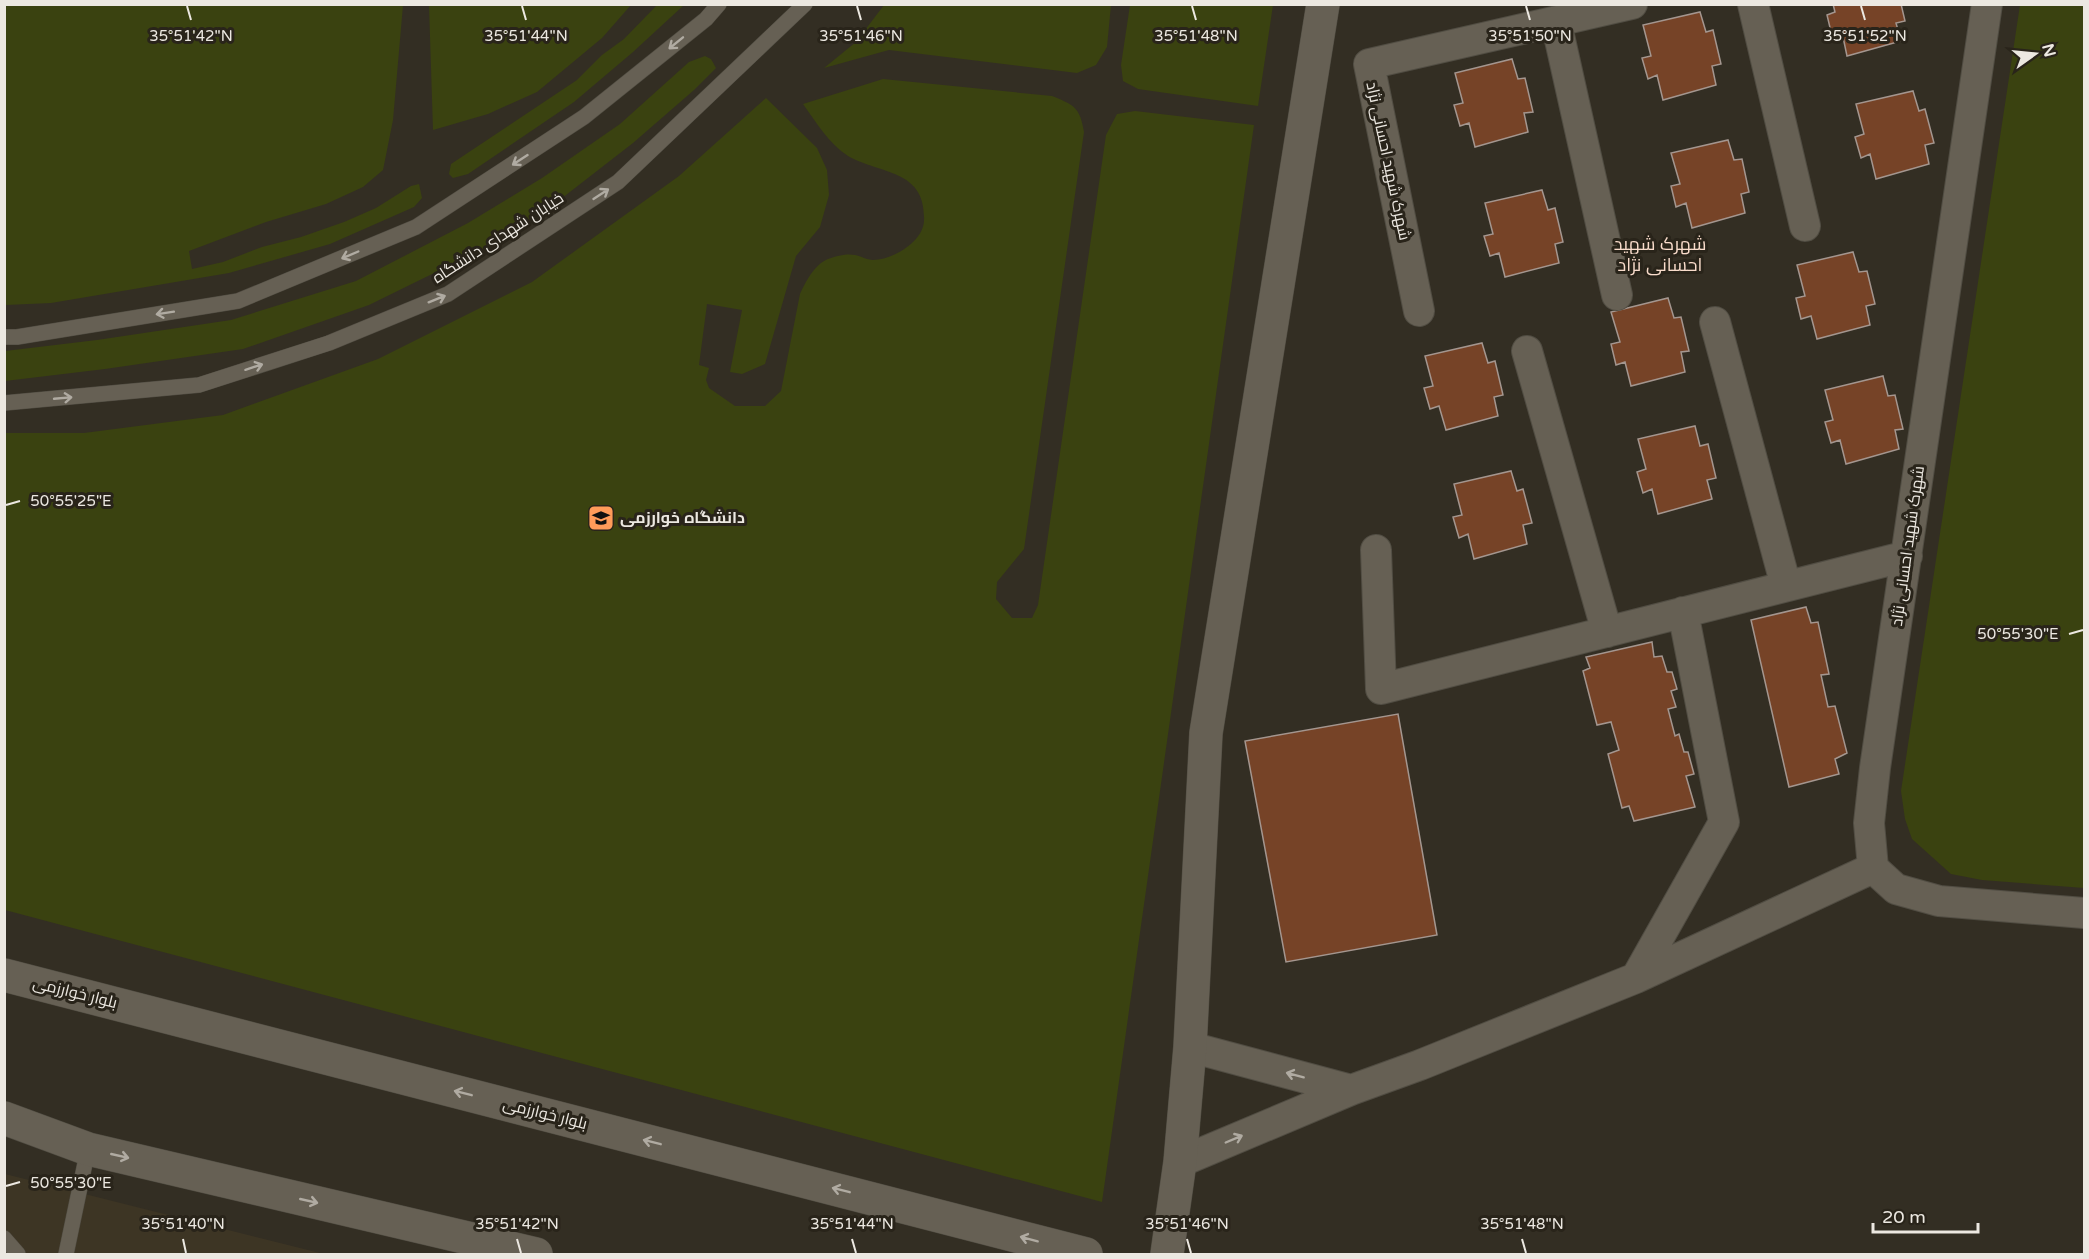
<svg xmlns="http://www.w3.org/2000/svg" width="2089" height="1259" font-family="'Varela Round',Cairo,sans-serif">
	<rect width="100%" height="100%" fill="#332e23"/>
	<path fill="#3d3524" d="M 5,1174 L 324,1254 L 5,1254 Z"/>
	<path fill="#3a4210" d="M 5,4 L 403,5 L 393,120 L 383,170 L 363,187 L 326,204 L 266,222 L 189,251 L 192,269 L 223,262 L 262,247 L 301,237 L 344,222 L 376,208 L 411,186 L 419,184 L 422,198 L 414,207 L 330,244 L 229,273 L 51,303 L 5,305 Z
		M 658,4 L 684,5 L 633,52 L 574,102 L 468,174 L 453,178 L 449,174 L 451,164 L 577,80 L 602,55 L 624,39 Z
		M 429,5 L 429,4 L 631,5 L 602,38 L 537,92 L 488,114 L 433,130 Z
		M 884,5 L 1111,5 L 1107,47 L 1096,65 L 1077,73 L 889,50 L 824,68 L 856,42 Z
		M 1130,5 L 1273,5 L 1258,106 L 1138,89 L 1123,81 L 1121,65 Z
		M 2020,5 L 2084,5 L 2084,888 L 1982,880 L 1951,874 L 1912,839 L 1905,819 L 1901,791 Z
		M 705,56 L 711,59 L 716,68 L 694,90 L 633,143 L 557,202 L 483,249 L 369,305 L 243,349 L 105,369 L 5,381 L 5,351 L 97,340 L 231,320 L 356,281 L 468,223 L 542,178 L 620,124 L 689,62 Z
		M 883,79 L 1052,96 C 1074,105 1080,107 1084,132 L 1024,549 L 997,582 L 996,599 L 1012,618 L 1032,618 L 1038,605 L 1106,135 L 1117,114 L 1135,111 L 1254,125 L 1102,1202 L 5,910 L 5,433 L 84,433 L 223,415 L 378,359 L 532,282 L 679,176 L 766,98 L 817,148 L 827,170 L 829,195 L 820,227 L 796,256 L 765,364 L 742,374 L 730,372 L 742,310 L 707,304 L 699,365 L 709,368 L 706,380 L 709,388 L 735,406 L 765,406 L 781,391 L 800,294 C 805,283 811,271 821,263 C 829,257 845,253 855,255 C 861,256 867,260 873,260 C 892,260 923,242 924,221 C 926,169 882,175 848,156 C 829,144 816,122 803,104 Z"/>
	<path fill="#764327" stroke="#a4968f" stroke-width="1.5" d="M 1833,4 L 1901,4 L 1905,21 L 1896,23 L 1901,41 L 1847,56 L 1842,32 L 1832,36 L 1827,15 L 1835,12 Z
		M 1700,12 L 1706,32 L 1713,30 L 1721,64 L 1712,66 L 1716,85 L 1663,100 L 1657,75 L 1648,79 L 1642,58 L 1651,56 L 1643,25 Z
		M 1512,59 L 1518,79 L 1525,78 L 1533,112 L 1524,113 L 1528,132 L 1475,147 L 1469,123 L 1460,126 L 1454,105 L 1463,103 L 1455,73 Z
		M 1913,91 L 1919,111 L 1925,109 L 1934,143 L 1925,145 L 1929,164 L 1876,179 L 1870,154 L 1861,158 L 1855,137 L 1864,134 L 1856,104 Z
		M 1728,140 L 1734,160 L 1742,159 L 1749,192 L 1741,194 L 1745,213 L 1692,228 L 1686,203 L 1676,207 L 1671,186 L 1680,184 L 1671,153 Z
		M 1542,190 L 1548,210 L 1555,208 L 1563,242 L 1555,244 L 1559,263 L 1505,277 L 1499,253 L 1490,256 L 1484,236 L 1493,234 L 1485,203 Z
		M 1853,252 L 1859,272 L 1867,271 L 1875,304 L 1866,306 L 1870,325 L 1817,339 L 1811,316 L 1801,319 L 1796,298 L 1805,296 L 1797,265 Z
		M 1668,298 L 1674,318 L 1681,317 L 1689,351 L 1681,352 L 1685,372 L 1631,386 L 1625,362 L 1616,365 L 1611,344 L 1620,342 L 1611,312 Z
		M 1482,343 L 1488,363 L 1495,361 L 1503,395 L 1494,397 L 1498,416 L 1446,430 L 1439,406 L 1430,409 L 1424,388 L 1433,386 L 1425,356 Z
		M 1883,376 L 1888,396 L 1895,395 L 1903,429 L 1895,430 L 1899,449 L 1846,464 L 1840,440 L 1831,443 L 1825,422 L 1833,420 L 1825,390 Z
		M 1695,426 L 1700,446 L 1708,444 L 1716,478 L 1707,480 L 1712,499 L 1658,514 L 1652,489 L 1643,493 L 1637,472 L 1646,469 L 1638,439 Z
		M 1511,471 L 1517,491 L 1523,489 L 1532,523 L 1523,525 L 1527,544 L 1474,559 L 1468,534 L 1459,538 L 1453,517 L 1462,515 L 1454,484 Z
		M 1806,607 L 1811,623 L 1818,622 L 1829,674 L 1821,675 L 1828,707 L 1835,706 L 1847,753 L 1835,759 L 1839,774 L 1789,787 L 1751,620 Z
		M 1652,642 L 1654,657 L 1662,656 L 1667,672 L 1672,672 L 1677,689 L 1671,691 L 1676,707 L 1668,709 L 1675,736 L 1679,734 L 1684,752 L 1688,752 L 1694,774 L 1686,776 L 1695,807 L 1634,821 L 1629,806 L 1622,808 L 1608,754 L 1619,750 L 1611,722 L 1597,725 L 1583,671 L 1590,668 L 1586,657 Z
		M 1398,714 L 1437,935 L 1286,962 L 1245,741 Z"/>
	<g fill="none" stroke-linecap="round" stroke-linejoin="round">
		<defs>
			<path id="lane" d="M 4,337 L 17,337 L 238,301 L 416,227 L 584,117 L 706,19 L 719,4
				M 4,403 L 199,385 L 329,343 L 448,294 L 618,182 L 805,4
				M 4,1238 L 18,1254
				M 66,1254 L 88,1149"/>
			<path id="street" d="M 1753,4 L 1805,226
				M 1987,4 L 1875,768 L 1869,823 L 1873,868 L 1896,889 L 1939,901 L 2084,913
				M 1556,22 L 1617,295
				M 1419,311 L 1369,64 L 1632,4
				M 1715,322 L 1786,586
				M 1527,351 L 1607,632
				M 1376,550 L 1381,689 L 1907,556
				M 1636,978 L 1873,868
				M 1190,1047 L 1351,1090
				M 1180,1162 L 1351,1090 L 1420,1065 L 1636,978 L 1724,822 L 1683,612"/>
			<path id="secondary" d="M 4,975 L 1086,1254
				M 4,1118 L 88,1149 L 536,1254
				M 1167,1254 L 1180,1162 L 1190,1047 L 1206,733 L 1323,4"/>
		</defs>
		<use href="#lane" stroke="#514d43" stroke-width="16"/>
		<use href="#street" stroke="#514d43" stroke-width="32"/>
		<use href="#secondary" stroke="#514d43" stroke-width="34"/>
		<use href="#lane" stroke="#666054" stroke-width="15"/>
		<use href="#street" stroke="#666054" stroke-width="30"/>
		<use href="#secondary" stroke="#666054" stroke-width="33"/>
	</g>
	<defs><path id="oneway-shaft" d="M-6 0H5M1.5-3L5.5 0L1.5 3" fill="none" stroke-width="1.6" stroke-linecap="round" stroke-linejoin="round" transform="scale(1.5)"/></defs>
	<g stroke="#b0aba2">
		<use href="#oneway-shaft" transform="translate(676 43) rotate(141)"/>
		<use href="#oneway-shaft" transform="translate(520 160) rotate(147)"/>
		<use href="#oneway-shaft" transform="translate(601 194) rotate(-33)"/>
		<use href="#oneway-shaft" transform="translate(350 255) rotate(157)"/>
		<use href="#oneway-shaft" transform="translate(437 299) rotate(-22)"/>
		<use href="#oneway-shaft" transform="translate(165 313) rotate(171)"/>
		<use href="#oneway-shaft" transform="translate(254 367) rotate(-18)"/>
		<use href="#oneway-shaft" transform="translate(63 398) rotate(-5)"/>
		<use href="#oneway-shaft" transform="translate(1295 1075) rotate(-165)"/>
		<use href="#oneway-shaft" transform="translate(463 1093) rotate(-166)"/>
		<use href="#oneway-shaft" transform="translate(1234 1139) rotate(-23)"/>
		<use href="#oneway-shaft" transform="translate(652 1142) rotate(-166)"/>
		<use href="#oneway-shaft" transform="translate(120 1156) rotate(13)"/>
		<use href="#oneway-shaft" transform="translate(841 1190) rotate(-166)"/>
		<use href="#oneway-shaft" transform="translate(309 1201) rotate(13)"/>
		<use href="#oneway-shaft" transform="translate(1029 1239) rotate(-165)"/>
	</g>
	<path fill="none" stroke="#ece8e1" stroke-width="2" d="M 187,6 L 191,20M 522,6 L 526,20M 857,6 L 861,20M 1192,6 L 1196,20M 1526,6 L 1530,20M 1861,6 L 1865,20M 6,505 L 20,501M 2069,634 L 2083,630M 6,1186 L 20,1182M 183,1239 L 186,1253M 517,1239 L 521,1253M 852,1239 L 856,1253M 1187,1239 L 1191,1253M 1522,1239 L 1526,1253"/>
	<defs>
		<symbol id="university-square" viewBox="-11 -11 22 22"><rect x="-9" y="-9" width="18" height="18" rx="4" fill="#ff9b5a" stroke="#29241a"/><path d="M0-5L7-2L0 1L-7-2ZM-4 1L0 2.5L4 1V4Q0 6-4 4Z" fill="#111"/></symbol>
	</defs>
	<g fill-rule="evenodd">
		<use href="#university-square" x="586" y="503" width="30" height="30"/>
	</g>
	<g text-anchor="middle" dominant-baseline="central" stroke-width="6" stroke-linejoin="round" paint-order="stroke">
		<g font-size="16" fill="#ece8e1" stroke="#29241a">
			<text transform="translate(1388 161) rotate(78)">شهرک شهید احسانی نژاد</text>
			<text transform="translate(498 238) rotate(-33)">خیابان شهدای دانشگاه</text>
			<text transform="translate(1908 546) rotate(-82)">شهرک شهید احسانی نژاد</text>
			<text transform="translate(75 993) rotate(14)">بلوار خوارزمی</text>
			<text transform="translate(545 1114) rotate(14)">بلوار خوارزمی</text>
		</g>
		<g font-size="16" font-weight="bold" fill="#ece8e1" stroke="#29241a" text-anchor="start">
			<text x="620" y="518">دانشگاه خوارزمی</text>
		</g>
		<g font-size="18" fill="#f9dccb" stroke="#29241a">
			<text x="1660" y="244">شهرک شهید<tspan x="1660" dy="21">احسانی نژاد</tspan></text>
		</g>
	</g>
	<g font-size="15" text-anchor="middle" fill="#ece8e1" stroke="#29241a" stroke-width="6" stroke-linejoin="round" paint-order="stroke">
		<text x="191" y="41">35°51'42"N</text>
		<text x="526" y="41">35°51'44"N</text>
		<text x="861" y="41">35°51'46"N</text>
		<text x="1196" y="41">35°51'48"N</text>
		<text x="1530" y="41">35°51'50"N</text>
		<text x="1865" y="41">35°51'52"N</text>
		<text x="71" y="506">50°55'25"E</text>
		<text x="2018" y="639">50°55'30"E</text>
		<text x="71" y="1188">50°55'30"E</text>
		<text x="183" y="1229">35°51'40"N</text>
		<text x="517" y="1229">35°51'42"N</text>
		<text x="852" y="1229">35°51'44"N</text>
		<text x="1187" y="1229">35°51'46"N</text>
		<text x="1522" y="1229">35°51'48"N</text>
	</g>
	<rect width="2089" height="1259" fill="none" stroke="#ece8e1" stroke-width="12"/>
	<g transform="translate(2035 54) rotate(75)" stroke="#29241a" stroke-width="4.5" paint-order="stroke">
	<path d="M0-4.5L10 22L0 15L-10 22Z" fill="#ece8e1"/>
	<text y="-9" font-size="16" font-weight="bold" text-anchor="middle" fill="#ece8e1">N</text>
	</g>
	<path d="M1873 1223v9h105v-9" fill="none" stroke="#ece8e1" stroke-width="3"/>
	<text x="1882" y="1223" font-size="18" fill="#ece8e1" stroke="#29241a" stroke-width="4.5" paint-order="stroke">20 m</text>
</svg>
